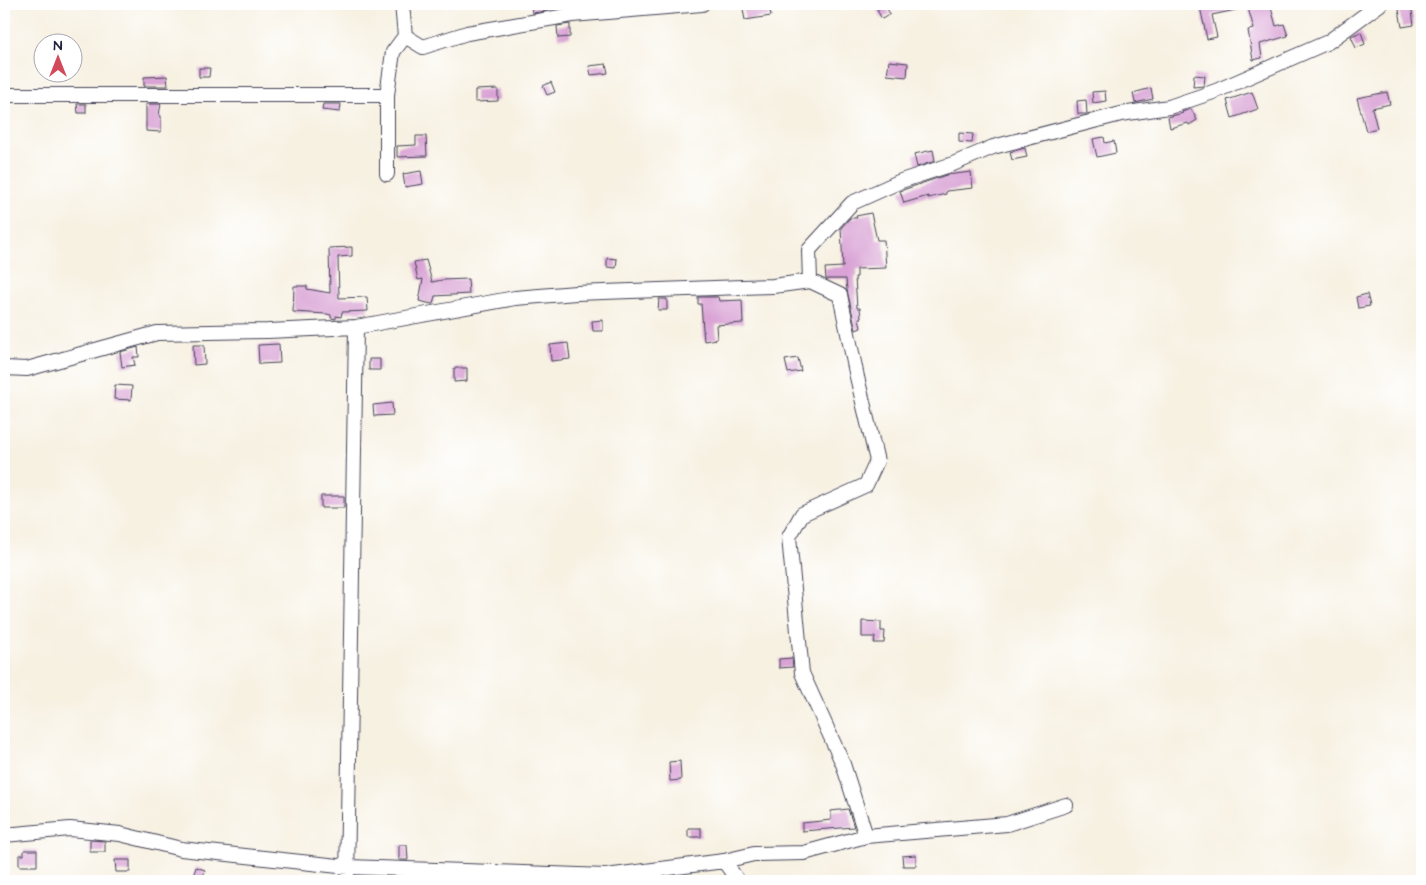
<svg xmlns="http://www.w3.org/2000/svg" width="1426" height="885" font-family="'Architects Daughter',sans-serif">
	<rect width="100%" height="100%" fill="#fff"/>
	<filter id="ink" filterUnits="userSpaceOnUse"><feTurbulence type="fractalNoise" baseFrequency=".02" numOctaves="2"/><feDisplacementMap in="SourceGraphic" scale="10" xChannelSelector="R" yChannelSelector="G"/><feConvolveMatrix kernelMatrix="1 2 1 2 8 2 1 2 1" color-interpolation-filters="sRGB"/></filter>
	<filter id="wash" filterUnits="userSpaceOnUse"><feTurbulence type="fractalNoise" baseFrequency=".0096" numOctaves="4" result="noise"/><feDisplacementMap in="SourceGraphic" scale="20" xChannelSelector="R" yChannelSelector="G"/><feGaussianBlur stdDeviation="1.12" result="paint"/><feColorMatrix in="noise" values="0 0 0 0 0 0 0 0 0 0 0 0 0 0 0 0 0 1.4 0 .05"/><feComposite in="paint" operator="in"/></filter>
	<g filter="url(#wash)">
		<rect width="100%" height="100%" fill="#f7f1e2"/>
		<g id="blocks">
			<path fill="#d9a3d5" d="M 742,4 L 769,4 L 771,16 L 745,20 Z
				M 1213,4 L 1244,4 L 1245,8 L 1212,15 L 1217,37 L 1207,39 L 1200,7 Z
				M 1264,4 L 1270,4 L 1276,26 L 1284,24 L 1288,36 L 1260,44 L 1262,58 L 1253,60 L 1248,30 L 1254,29 L 1248,8 Z
				M 1398,4 L 1411,4 L 1414,25 L 1402,27 Z
				M 531,5 L 546,5 L 546,11 L 532,13 Z
				M 885,5 L 890,14 L 882,19 L 877,10 Z
				M 570,24 L 570,37 L 558,38 L 557,26 Z
				M 1361,32 L 1365,44 L 1356,48 L 1351,36 Z
				M 889,61 L 908,63 L 907,77 L 887,75 Z
				M 606,64 L 608,73 L 591,75 L 589,66 Z
				M 199,68 L 210,68 L 209,77 L 199,77 Z
				M 1194,75 L 1205,76 L 1204,86 L 1193,87 Z
				M 167,76 L 168,86 L 144,86 L 144,77 Z
				M 551,82 L 555,92 L 547,95 L 543,86 Z
				M 1151,88 L 1153,99 L 1135,103 L 1133,93 Z
				M 498,89 L 498,101 L 475,102 L 475,90 Z
				M 1105,91 L 1106,101 L 1093,103 L 1092,92 Z
				M 1252,92 L 1258,109 L 1232,118 L 1227,100 Z
				M 1387,92 L 1390,104 L 1372,108 L 1377,128 L 1366,131 L 1357,98 Z
				M 1086,100 L 1087,114 L 1078,114 L 1077,101 Z
				M 77,104 L 86,104 L 86,113 L 78,113 Z
				M 146,104 L 161,104 L 159,115 L 161,116 L 161,132 L 146,131 Z
				M 323,104 L 341,104 L 340,112 L 322,110 Z
				M 1191,109 L 1197,120 L 1189,125 L 1188,123 L 1170,128 L 1168,117 L 1183,113 L 1182,112 Z
				M 959,133 L 973,134 L 972,143 L 959,142 Z
				M 416,136 L 426,136 L 427,156 L 397,157 L 397,146 L 416,145 Z
				M 1104,137 L 1105,143 L 1114,141 L 1116,153 L 1097,157 L 1093,139 Z
				M 1025,148 L 1027,157 L 1012,160 L 1010,152 Z
				M 933,150 L 935,161 L 917,167 L 914,154 Z
				M 421,171 L 423,184 L 405,187 L 403,174 Z
				M 971,172 L 973,188 L 946,191 L 946,194 L 928,198 L 928,196 L 904,203 L 900,191 L 946,175 Z
				M 871,213 L 877,240 L 884,240 L 886,268 L 857,269 L 857,277 L 855,277 L 857,308 L 860,308 L 861,318 L 859,318 L 861,328 L 856,330 L 847,290 L 846,279 L 826,279 L 825,268 L 843,267 L 841,228 L 850,218 L 857,218 L 856,216 Z
				M 352,247 L 352,256 L 338,257 L 339,298 L 367,297 L 368,311 L 342,312 L 341,317 L 336,316 L 336,319 L 331,318 L 331,315 L 327,314 L 293,312 L 294,286 L 307,286 L 307,289 L 330,293 L 329,248 Z
				M 607,258 L 617,259 L 616,268 L 607,267 Z
				M 426,260 L 432,282 L 442,280 L 468,279 L 469,294 L 435,296 L 433,304 L 432,304 L 419,301 L 423,279 L 418,280 L 414,262 Z
				M 1367,294 L 1370,306 L 1358,308 L 1356,297 Z
				M 698,297 L 718,297 L 719,301 L 742,300 L 743,323 L 716,325 L 717,339 L 704,341 L 701,304 L 698,304 Z
				M 659,299 L 667,299 L 667,310 L 658,310 Z
				M 603,320 L 603,331 L 593,331 L 592,321 Z
				M 568,343 L 570,359 L 551,361 L 550,345 Z
				M 279,344 L 280,363 L 259,364 L 258,345 Z
				M 193,345 L 204,345 L 205,364 L 194,365 Z
				M 138,347 L 139,357 L 133,357 L 135,365 L 122,367 L 120,352 Z
				M 798,358 L 801,371 L 788,373 L 785,360 Z
				M 369,359 L 380,359 L 380,370 L 369,370 Z
				M 454,368 L 467,368 L 467,381 L 454,382 Z
				M 115,385 L 132,386 L 131,400 L 114,399 Z
				M 392,403 L 393,415 L 374,416 L 373,405 Z
				M 321,496 L 344,496 L 344,508 L 321,508 Z
				M 862,621 L 881,622 L 881,631 L 885,631 L 884,643 L 874,643 L 875,637 L 862,637 Z
				M 792,658 L 793,667 L 779,668 L 779,659 Z
				M 680,761 L 681,780 L 670,781 L 669,762 Z
				M 848,809 L 854,827 L 802,831 L 802,823 L 831,820 L 831,811 Z
				M 688,828 L 701,828 L 701,837 L 688,837 Z
				M 90,840 L 105,841 L 105,852 L 90,852 Z
				M 399,845 L 407,845 L 408,860 L 399,860 Z
				M 24,850 L 37,850 L 37,866 L 19,866 L 19,855 L 24,855 Z
				M 916,855 L 916,866 L 903,866 L 902,856 Z
				M 115,860 L 130,860 L 130,872 L 116,872 Z
				M 196,867 L 205,870 L 202,881 L 192,880 Z"/>
		</g>
	</g>
	<g filter="url(#ink)">
		<use href="#blocks" fill-opacity="0" stroke="#424154" stroke-width="1"/>
		<g fill="none" stroke-linecap="round" stroke-linejoin="round">
			<defs>
				<path id="street" d="M 405,36 L 423,47 L 467,33 L 572,15 L 702,4
					M 4,95 L 387,95
					M 387,174 L 387,95 L 393,52 L 405,36 L 402,4
					M 4,368 L 27,369 L 157,333 L 268,331 L 356,327 L 515,298 L 576,293 L 773,286 L 810,281
					M 1066,805 L 1007,824 L 866,836 L 843,764 L 802,673 L 789,537 L 802,514 L 866,485 L 877,461 L 857,377 L 840,295 L 810,281 L 809,250 L 852,203 L 901,181 L 953,164 L 993,147 L 1121,114 L 1169,107 L 1216,91 L 1328,42 L 1380,4
					M 4,835 L 70,829 L 120,834 L 181,849 L 348,867 L 606,876 L 724,861 L 754,854 L 804,853 L 866,836
					M 724,861 L 738,881
					M 347,881 L 356,327"/>
			</defs>
			<use href="#street" stroke="#424154" stroke-width="16"/>
			<use href="#street" stroke="#fff" stroke-width="14"/>
		</g>
	</g>
	<rect width="1426" height="885" fill="none" stroke="#fff" stroke-width="20"/>
	<g transform="translate(58 58)"><circle r="24" fill="#ffffff" stroke="#a7a7b1"/>
	<path d="M0-4L9 19L0 12L-9 19Z" fill="#d1495b"/>
	<text y="-8" font-size="14" font-weight="bold" text-anchor="middle" fill="#22223b">N</text>
	</g>
</svg>
